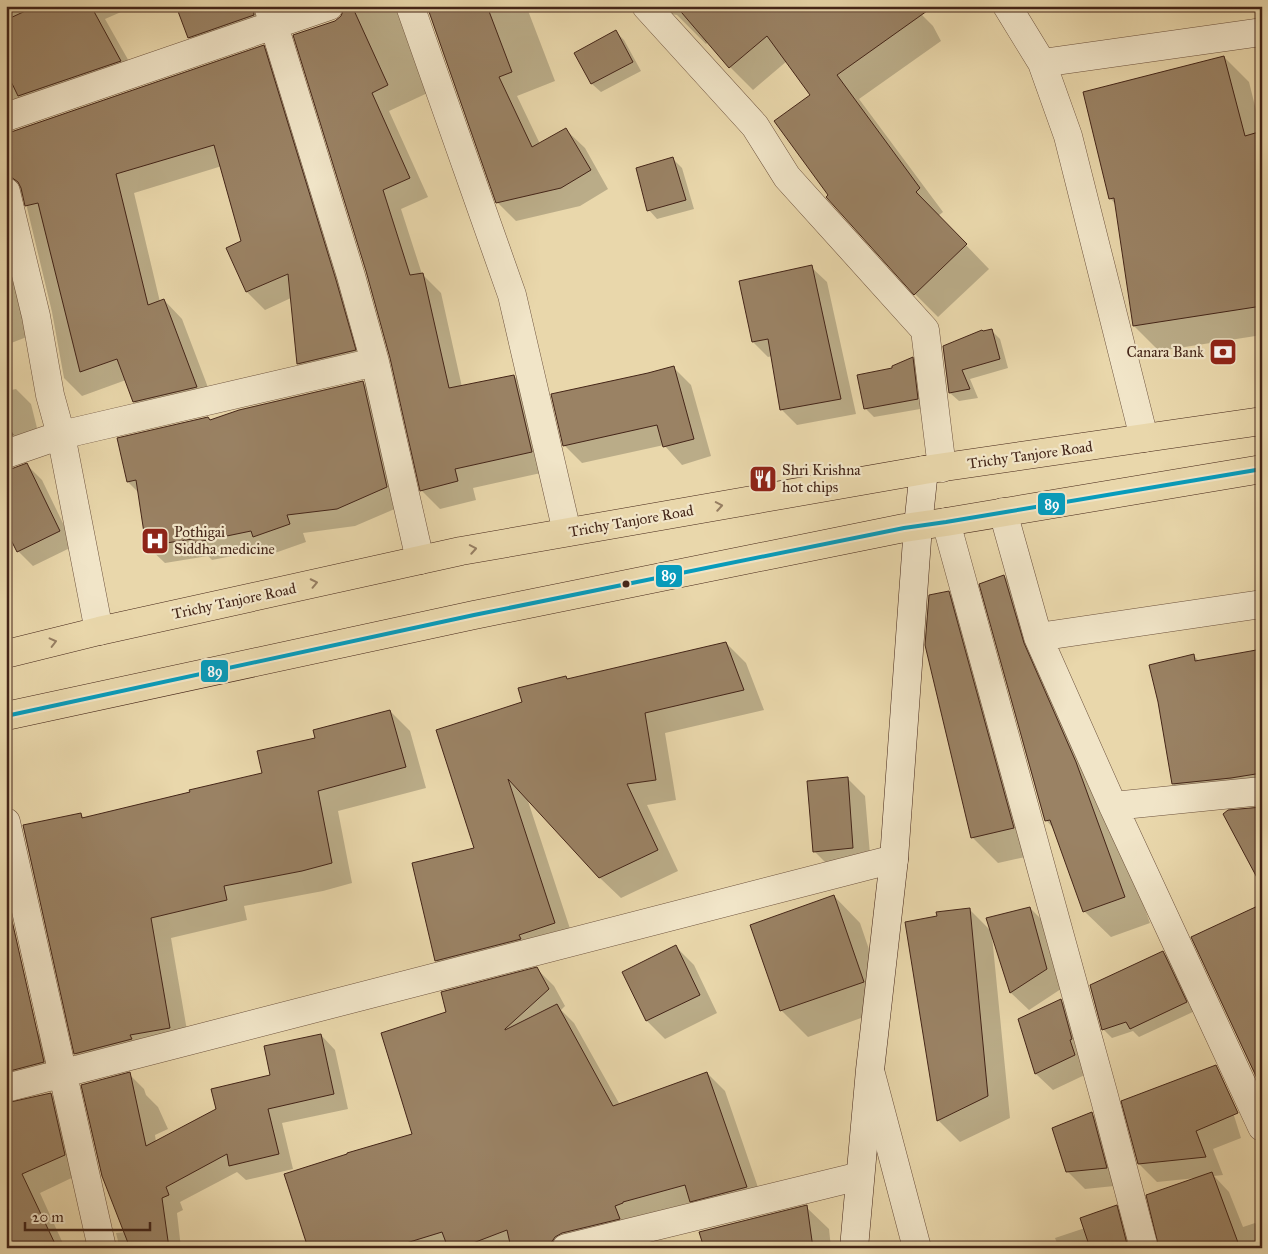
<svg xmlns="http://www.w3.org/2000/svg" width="1268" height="1254" font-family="'IM FELL Great Primer',serif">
	<rect width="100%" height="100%" fill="#e9d7ab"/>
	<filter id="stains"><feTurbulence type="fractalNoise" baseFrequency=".004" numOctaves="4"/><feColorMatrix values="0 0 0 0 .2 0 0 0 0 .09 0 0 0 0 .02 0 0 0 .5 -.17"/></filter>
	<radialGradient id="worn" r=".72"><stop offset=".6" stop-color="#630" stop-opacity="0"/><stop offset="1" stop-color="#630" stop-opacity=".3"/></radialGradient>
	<path fill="#0003" d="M 6,6 L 119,6 L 121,12 L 105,19 L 139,79 L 12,125 L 9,133 L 263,46 L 282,65 L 373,369 L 316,382 L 298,364 L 291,298 L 265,310 L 247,292 L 243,242 L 222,166 L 134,193 L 160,302 L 164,300 L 182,319 L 215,406 L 153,420 L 134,402 L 126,380 L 82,396 L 64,378 L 52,312 L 24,195 L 22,195 L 14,199 L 37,333 L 6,345 Z
		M 177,6 L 529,6 L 527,8 L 555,81 L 517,96 L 540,144 L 566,130 L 585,148 L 608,189 L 580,206 L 516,221 L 497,202 L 429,9 L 424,9 L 434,90 L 389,111 L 428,197 L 401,209 L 422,274 L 441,293 L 462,387 L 514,376 L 533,395 L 550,471 L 473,488 L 476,500 L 440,509 L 421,490 L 391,358 L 335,22 L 341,17 L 346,9 L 208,56 L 190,37 Z
		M 664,6 L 917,6 L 915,8 L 933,26 L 941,41 L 859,99 L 943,212 L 938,216 L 989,269 L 938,317 L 915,294 L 812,95 L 787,61 L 753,90 L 730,67 L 708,42 L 706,44 L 677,15 L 671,14 Z
		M 616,32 L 624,40 L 641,71 L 601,92 L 592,84 L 576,53 Z
		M 1224,57 L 1249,82 L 1260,126 L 1262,126 L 1262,335 L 1159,351 L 1134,326 L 1116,205 L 1110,198 Z
		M 673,159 L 682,168 L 694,209 L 657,219 L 649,210 Z
		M 811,267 L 827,282 L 856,414 L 797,425 L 781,409 L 772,356 L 768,357 L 753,342 Z
		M 991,330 L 1000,339 L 1008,368 L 970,379 L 978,398 L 959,401 L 950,393 L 982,332 Z
		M 912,359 L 921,368 L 926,408 L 874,417 L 865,408 L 894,369 Z
		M 673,367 L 691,385 L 711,456 L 682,465 L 664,445 L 582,463 L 564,445 L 648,374 Z
		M 363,382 L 380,400 L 404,505 L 355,526 L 303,533 L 306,542 L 272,554 L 267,549 L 212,560 L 208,556 L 165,563 L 147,546 L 140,494 L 128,482 L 119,439 L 211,421 Z
		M 16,389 L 31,404 L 39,436 L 6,464 L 6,391 Z
		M 27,465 L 42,480 L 74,546 L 33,566 L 18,551 Z
		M 1004,576 L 1030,603 L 1102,790 L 1150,923 L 1111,937 L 1084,911 L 1054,829 L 1046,820 Z
		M 948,592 L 975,618 L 1039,854 L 998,863 L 972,837 Z
		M 726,643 L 746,663 L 764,710 L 665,733 L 676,800 L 647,805 L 678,871 L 621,898 L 600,878 L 527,798 L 575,944 L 456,981 L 436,961 L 476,849 L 523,702 L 566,678 L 568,680 Z
		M 1262,650 L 1262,797 L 1194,805 L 1173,784 L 1193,655 L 1200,662 Z
		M 390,711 L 410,731 L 426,788 L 338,811 L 352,883 L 323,891 L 244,906 L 247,920 L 171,938 L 190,1048 L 96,1074 L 75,1054 L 81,815 L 84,818 L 263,774 L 317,739 Z
		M 847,778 L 865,796 L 871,866 L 832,869 L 814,851 Z
		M 834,896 L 860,923 L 889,1008 L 808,1037 L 782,1011 L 751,926 Z
		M 1030,908 L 1048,926 L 1064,987 L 1029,1010 L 1011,993 L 993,936 L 992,936 L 1010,1118 L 960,1142 L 938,1120 L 970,910 L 992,932 Z
		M 676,947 L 694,965 L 717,1013 L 665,1039 L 647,1021 Z
		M 1163,952 L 1172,961 L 1195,1011 L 1139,1037 L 1133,1031 L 1112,1038 L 1103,1029 Z
		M 537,969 L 554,986 L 565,1006 L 561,1010 L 574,1023 L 620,1105 L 707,1073 L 725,1091 L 764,1205 L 588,1248 L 309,1248 L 413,1134 L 448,1013 Z
		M 6,977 L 59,1069 L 13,1094 L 8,1103 L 51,1094 L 69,1112 L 82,1173 L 40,1193 L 65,1248 L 6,1248 Z
		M 1061,1000 L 1077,1017 L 1091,1072 L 1053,1090 L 1036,1074 L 1019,1020 Z
		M 321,1035 L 335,1050 L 348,1109 L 282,1123 L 293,1169 L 246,1180 L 237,1172 L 180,1202 L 183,1210 L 177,1213 L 181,1248 L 118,1248 L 119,1245 L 116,1233 L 125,1232 L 129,1074 L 144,1089 L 146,1095 L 158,1107 L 168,1129 L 155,1135 L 156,1142 L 217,1109 L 272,1076 Z
		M 1225,1087 L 1241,1138 L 1213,1149 L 1223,1175 L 1214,1176 L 1229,1192 L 1243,1227 L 1255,1223 L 1262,1230 L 1262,1248 L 1160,1248 L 1196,1178 L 1157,1182 L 1139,1164 Z
		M 1092,1114 L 1110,1132 L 1124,1185 L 1085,1189 L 1067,1171 Z
		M 806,1207 L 829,1229 L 831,1248 L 705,1248 Z
		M 1116,1207 L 1134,1225 L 1140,1248 L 1059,1248 L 1055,1238 L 1085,1228 Z"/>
	<path fill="#9a8264" stroke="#442518" d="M 36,6 L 91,6 L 121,61 L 18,96 L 6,71 L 6,20 Z
		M 176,6 L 253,6 L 254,15 L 188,38 Z
		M 345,6 L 352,6 L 388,85 L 372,93 L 410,178 L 383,190 L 410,275 L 423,273 L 449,388 L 514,375 L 532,452 L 455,469 L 458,481 L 420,491 L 390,358 L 366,271 L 293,35 L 335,21 L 341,16 Z
		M 427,6 L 487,6 L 512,72 L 499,77 L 532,147 L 566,128 L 591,170 L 561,188 L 496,203 Z
		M 676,6 L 934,6 L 837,75 L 920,188 L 916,192 L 967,244 L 914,295 L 826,197 L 828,195 L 774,121 L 810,95 L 767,36 L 729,68 Z
		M 616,30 L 633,62 L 591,84 L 574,53 Z
		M 264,45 L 336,280 L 356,350 L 297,364 L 288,274 L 246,292 L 226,248 L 241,241 L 214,145 L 116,174 L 148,305 L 164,299 L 197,387 L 133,402 L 117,359 L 80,372 L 38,203 L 25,206 L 21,188 L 18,182 L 11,177 L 6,177 L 6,132 L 11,132 Z
		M 1224,56 L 1245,136 L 1262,131 L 1262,306 L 1133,326 L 1114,198 L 1109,199 L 1083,92 Z
		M 673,157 L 686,200 L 647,211 L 636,168 Z
		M 812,265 L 841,399 L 780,410 L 768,339 L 752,342 L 739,281 Z
		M 992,329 L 1000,359 L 962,370 L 970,389 L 949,393 L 943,346 L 982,330 L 983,331 Z
		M 913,357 L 918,399 L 864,409 L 857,375 L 892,368 L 892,366 Z
		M 674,366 L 694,439 L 663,447 L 657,425 L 563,446 L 551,394 L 648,373 Z
		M 363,381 L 387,487 L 337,509 L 287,515 L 290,524 L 253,537 L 251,531 L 193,543 L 193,539 L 146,546 L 136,480 L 127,482 L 117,438 L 208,417 L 210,420 L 239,410 Z
		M 6,420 L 13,435 L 6,437 Z
		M 27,463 L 60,531 L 17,552 L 6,530 L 6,469 L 11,469 Z
		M 1004,575 L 1024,643 L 1076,762 L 1125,897 L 1083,912 L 1050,820 L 1045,821 L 979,584 Z
		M 949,591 L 1014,828 L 971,838 L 925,645 L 929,595 Z
		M 726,642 L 744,690 L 645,713 L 656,780 L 627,784 L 658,850 L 599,878 L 508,779 L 555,923 L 519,935 L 521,939 L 435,961 L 412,863 L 474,848 L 436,730 L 522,702 L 518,688 L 566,676 L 567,679 Z
		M 1262,649 L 1262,773 L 1231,778 L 1172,784 L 1158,702 L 1149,665 L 1194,654 L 1195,661 Z
		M 390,710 L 406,767 L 318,791 L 332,863 L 302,871 L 224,886 L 227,900 L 151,918 L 170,1028 L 130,1035 L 132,1039 L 74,1054 L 23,825 L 81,813 L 82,818 L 190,792 L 189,790 L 262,773 L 257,751 L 315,738 L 313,730 Z
		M 848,777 L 853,848 L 813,852 L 807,781 Z
		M 1262,807 L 1262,887 L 1223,814 L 1228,810 Z
		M 6,894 L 44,1062 L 6,1072 Z
		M 834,895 L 864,982 L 780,1011 L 750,925 Z
		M 1262,904 L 1262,1089 L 1191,937 Z
		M 1030,907 L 1047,969 L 1010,993 L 986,918 Z
		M 970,908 L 988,1096 L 937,1121 L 905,922 L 937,916 L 936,912 Z
		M 676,945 L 700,995 L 646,1021 L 622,972 Z
		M 1163,951 L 1187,1002 L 1130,1029 L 1126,1022 L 1102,1030 L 1090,985 Z
		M 537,967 L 549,989 L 505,1029 L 505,1030 L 557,1004 L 613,1106 L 707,1072 L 747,1187 L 690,1202 L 685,1185 L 623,1202 L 623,1203 L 615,1206 L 620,1219 L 562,1233 L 555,1237 L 551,1243 L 551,1248 L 511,1248 L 507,1230 L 460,1248 L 448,1248 L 442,1232 L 390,1248 L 308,1248 L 284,1174 L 347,1154 L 347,1153 L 412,1134 L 381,1033 L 446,1012 L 441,992 Z
		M 1061,999 L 1072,1039 L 1070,1040 L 1075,1055 L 1035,1074 L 1018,1019 Z
		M 321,1034 L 334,1094 L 268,1109 L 279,1154 L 229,1166 L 227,1154 L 166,1187 L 169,1195 L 162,1198 L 169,1248 L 130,1248 L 102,1176 L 81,1085 L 130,1072 L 146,1146 L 216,1109 L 211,1089 L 270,1075 L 264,1046 Z
		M 1216,1065 L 1238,1113 L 1196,1131 L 1206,1157 L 1138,1164 L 1121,1101 Z
		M 51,1093 L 65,1155 L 22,1174 L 57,1248 L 6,1248 L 6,1103 Z
		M 1092,1112 L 1107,1168 L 1066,1172 L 1052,1128 Z
		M 1212,1172 L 1240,1248 L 1159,1248 L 1146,1195 Z
		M 807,1205 L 813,1248 L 704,1248 L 699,1232 Z
		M 1117,1205 L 1128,1248 L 1090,1248 L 1080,1218 Z"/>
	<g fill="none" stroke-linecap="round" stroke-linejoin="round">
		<defs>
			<path id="street" d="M 268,6 L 351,276 L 375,362 L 420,560
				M 410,6 L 512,295 L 567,532
				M 646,6 L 755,126 L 787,177 L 925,330 L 942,468
				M 1007,6 L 1042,63 L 1068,136 L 1144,438
				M 1042,63 L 1262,32
				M 6,117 L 329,6
				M 6,192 L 36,316 L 50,395 L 61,435 L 99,631
				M 6,454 L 61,435 L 375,362
				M 1003,512 L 1038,637 L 1113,806 L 1262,1127
				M 946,522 L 1104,1096 L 1144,1248
				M 1038,637 L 1262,604
				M 1113,806 L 1262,791
				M 6,822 L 102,1248
				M 871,1074 L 917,1248
				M 6,1088 L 894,859
				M 566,1248 L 860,1176"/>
			<path id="secondary" d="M 854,1248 L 870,1070 L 894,859 L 918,526 L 924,470"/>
			<path id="highway" d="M 6,654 L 99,631 L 461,551 L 924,470 L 1262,421
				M 6,716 L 474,615 L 904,528 L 946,522 L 1262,469"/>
		</defs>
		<use href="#street" stroke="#6d523d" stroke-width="29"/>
		<use href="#secondary" stroke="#442518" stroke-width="29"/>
		<use href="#highway" stroke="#442518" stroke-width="29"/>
		<use href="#street" stroke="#f1e5c8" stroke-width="28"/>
		<use href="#secondary" stroke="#f1e5c8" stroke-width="28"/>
		<use href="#highway" stroke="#e9d7ab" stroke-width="28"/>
		<defs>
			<path id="bus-1" d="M 6,716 L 474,615 L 904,528 L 946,522 L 1262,469"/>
		</defs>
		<use href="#bus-1" stroke="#f1e5c8" stroke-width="8"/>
		<use href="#bus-1" stroke="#079cbc" stroke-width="4"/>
	</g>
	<defs><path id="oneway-chevron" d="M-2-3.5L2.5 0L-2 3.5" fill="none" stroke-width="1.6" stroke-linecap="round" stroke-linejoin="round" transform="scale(1.25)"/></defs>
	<g stroke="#967e62">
		<use href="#oneway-chevron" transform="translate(719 506) rotate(-10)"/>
		<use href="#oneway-chevron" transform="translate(473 549) rotate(-10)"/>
		<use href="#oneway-chevron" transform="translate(314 583) rotate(-12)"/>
		<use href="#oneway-chevron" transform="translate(53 642) rotate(-14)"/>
	</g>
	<defs>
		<symbol id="bank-square" viewBox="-11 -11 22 22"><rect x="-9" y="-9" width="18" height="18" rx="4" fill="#8f2418" stroke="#f1e5c8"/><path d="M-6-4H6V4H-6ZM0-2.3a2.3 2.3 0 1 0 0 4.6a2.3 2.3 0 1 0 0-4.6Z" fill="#fff"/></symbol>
		<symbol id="restaurant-square" viewBox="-11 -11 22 22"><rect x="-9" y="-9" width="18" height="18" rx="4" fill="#8f2418" stroke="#f1e5c8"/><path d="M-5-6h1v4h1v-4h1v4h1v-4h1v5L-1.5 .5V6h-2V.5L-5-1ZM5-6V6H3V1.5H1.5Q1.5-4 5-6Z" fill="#fff"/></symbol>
		<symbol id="hospital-square" viewBox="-11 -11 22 22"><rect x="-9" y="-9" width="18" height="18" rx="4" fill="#8f2418" stroke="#f1e5c8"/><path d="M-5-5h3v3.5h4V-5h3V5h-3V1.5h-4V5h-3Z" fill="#fff"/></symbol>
	</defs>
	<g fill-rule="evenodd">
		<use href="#bank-square" x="1207" y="336" width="32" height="32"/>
		<use href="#restaurant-square" x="747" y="463" width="32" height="32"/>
		<use href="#hospital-square" x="139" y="525" width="32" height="32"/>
	</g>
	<circle fill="#442518" stroke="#f1e5c8" stroke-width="2" cx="626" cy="584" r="4.5"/>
	<g text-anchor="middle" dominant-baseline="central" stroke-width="4.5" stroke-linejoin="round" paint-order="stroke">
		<g font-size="15" fill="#442518" stroke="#f1e5c8" text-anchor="start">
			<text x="1204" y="352" text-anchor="end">Canara Bank</text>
			<text x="782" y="470">Shri Krishna<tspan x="782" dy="17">hot chips</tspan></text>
			<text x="174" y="532">Pothigai<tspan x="174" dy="17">Siddha medicine</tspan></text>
		</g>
		<g font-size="15" fill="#442518" stroke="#f1e5c8">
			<text transform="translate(1030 455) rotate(-8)">Trichy Tanjore Road</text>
			<text transform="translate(631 521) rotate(-10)">Trichy Tanjore Road</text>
			<text transform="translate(234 601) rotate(-12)">Trichy Tanjore Road</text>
		</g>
	</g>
	<g stroke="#f1e5c8" stroke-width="2">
		<rect x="1037" y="492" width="29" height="24" rx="5" fill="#079cbc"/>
		<rect x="655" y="564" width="28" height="24" rx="5" fill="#079cbc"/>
		<rect x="200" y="659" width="29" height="24" rx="5" fill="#079cbc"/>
	</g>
	<g font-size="14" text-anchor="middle" font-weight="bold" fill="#fff">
		<text x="1052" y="509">89</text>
		<text x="669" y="580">89</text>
		<text x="215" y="676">89</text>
	</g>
	<rect width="1268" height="1254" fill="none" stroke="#e9d7ab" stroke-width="25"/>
	<rect x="8" y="8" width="1253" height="1239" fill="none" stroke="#442518" stroke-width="2.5"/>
	<rect x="12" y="12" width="1243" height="1229" fill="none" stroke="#442518"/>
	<path d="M25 1222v8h125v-8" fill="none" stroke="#442518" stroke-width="2.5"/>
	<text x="32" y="1222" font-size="15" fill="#442518" stroke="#f1e5c8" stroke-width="4" paint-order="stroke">20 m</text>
	<rect width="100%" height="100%" filter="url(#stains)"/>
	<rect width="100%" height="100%" fill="url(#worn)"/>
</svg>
